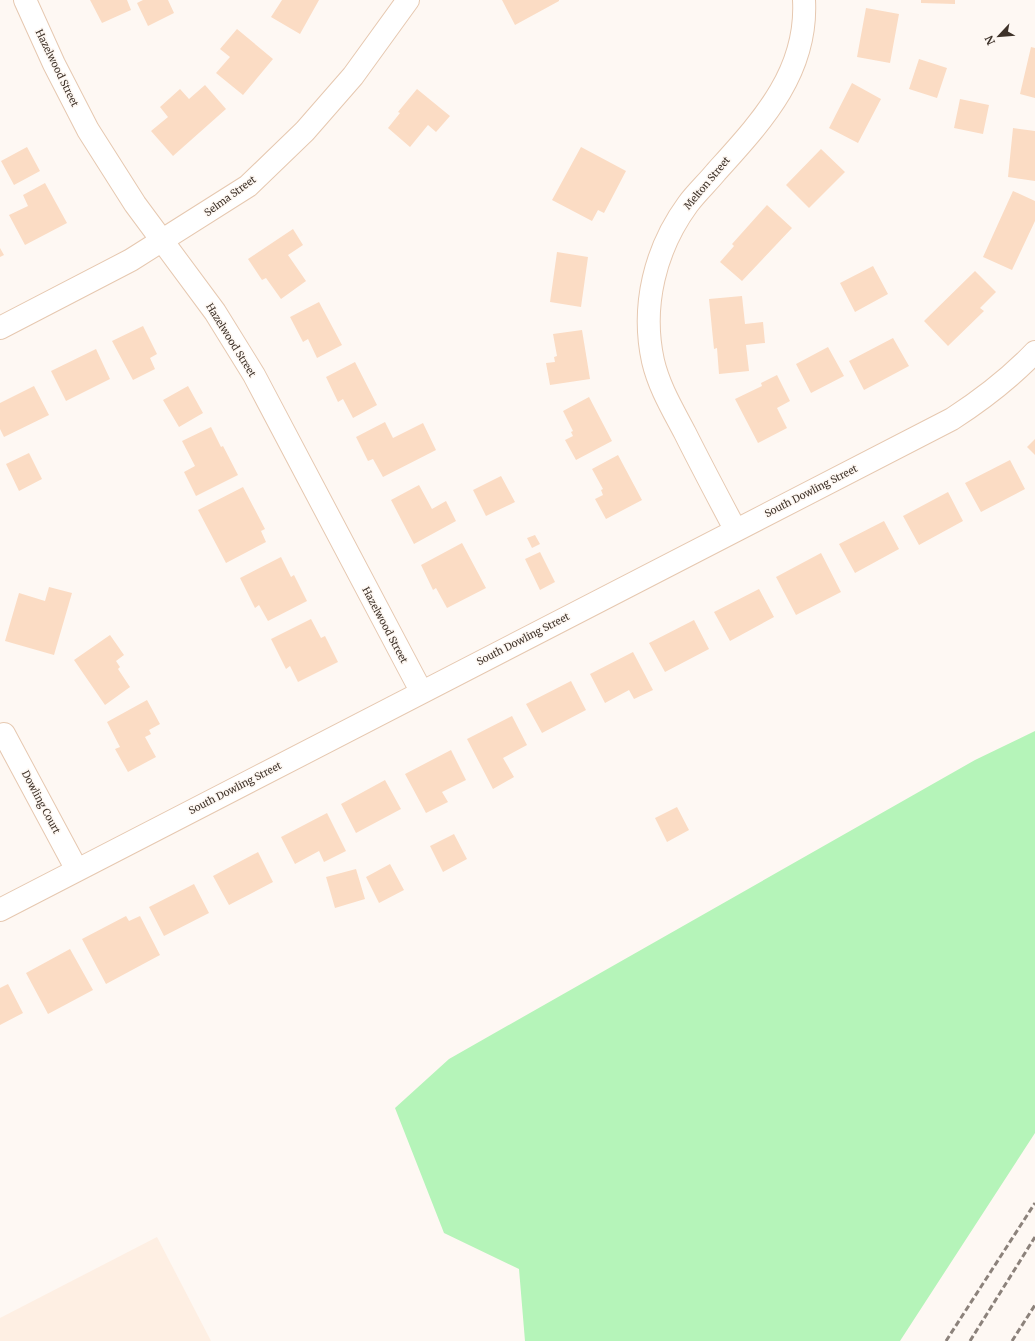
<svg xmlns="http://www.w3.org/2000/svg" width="1035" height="1341" font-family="Merriweather,serif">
	<rect width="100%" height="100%" fill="#fef8f3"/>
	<path fill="#feefe3" d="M 157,1237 L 211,1341 L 0,1341 L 0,1318 Z"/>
	<path fill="#b5f4b9" d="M 1035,731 L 1035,1133 L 900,1341 L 525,1341 L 519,1269 L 444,1233 L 395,1108 L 449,1059 L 975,760 Z"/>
	<path fill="#fbdcc4" d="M 90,0 L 127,0 L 131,10 L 102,23 Z
		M 143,0 L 168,0 L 174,13 L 148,26 L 137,3 Z
		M 282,0 L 319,0 L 300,34 L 271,17 Z
		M 502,0 L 559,0 L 559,1 L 515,25 Z
		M 921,0 L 955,0 L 955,4 L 921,3 Z
		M 866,8 L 899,14 L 890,63 L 857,57 Z
		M 237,29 L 273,59 L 243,95 L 216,73 L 230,57 L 220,49 Z
		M 1031,47 L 1035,48 L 1035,98 L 1020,94 Z
		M 919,59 L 947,68 L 937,98 L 909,89 Z
		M 852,83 L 881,99 L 858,143 L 829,128 Z
		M 205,85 L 226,109 L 173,156 L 151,131 L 168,117 L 160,107 L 180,89 L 189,99 Z
		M 417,89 L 450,116 L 436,132 L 428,125 L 410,147 L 388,128 L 400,113 L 398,112 Z
		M 960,99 L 989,105 L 983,134 L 954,128 Z
		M 1013,128 L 1035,131 L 1035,181 L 1008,177 Z
		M 27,147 L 40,171 L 14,185 L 1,161 Z
		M 581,147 L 626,171 L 604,213 L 598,210 L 592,221 L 552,200 Z
		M 821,149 L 845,172 L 809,208 L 786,185 Z
		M 45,183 L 67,223 L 25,245 L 9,215 L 28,206 L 23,195 Z
		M 1013,191 L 1035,201 L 1035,221 L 1012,270 L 983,257 Z
		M 767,205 L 792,228 L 742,281 L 720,262 L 734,246 L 732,244 Z
		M 293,229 L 303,245 L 288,255 L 306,281 L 281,299 L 266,278 L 262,280 L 248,259 Z
		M 0,248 L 4,255 L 0,257 Z
		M 557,252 L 588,257 L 581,307 L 550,302 Z
		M 873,266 L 888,294 L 855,312 L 840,283 Z
		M 975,271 L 996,292 L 980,308 L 984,311 L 948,346 L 924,321 Z
		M 742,296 L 745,324 L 763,322 L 765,343 L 746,345 L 749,371 L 719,374 L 717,348 L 714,349 L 709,299 Z
		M 319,302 L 342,345 L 317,358 L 308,339 L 303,342 L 290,317 Z
		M 143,326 L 157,354 L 150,358 L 155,369 L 133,380 L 112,341 Z
		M 582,330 L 590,379 L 550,385 L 546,363 L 555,362 L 554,357 L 557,356 L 553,334 Z
		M 893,338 L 909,366 L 864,390 L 849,361 Z
		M 828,347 L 844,376 L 811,393 L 796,364 Z
		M 96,349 L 110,379 L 66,401 L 51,371 Z
		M 355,362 L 377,405 L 353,418 L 343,399 L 338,402 L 326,377 Z
		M 777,375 L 790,401 L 777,408 L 787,428 L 758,443 L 735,399 L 762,386 L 761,383 Z
		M 34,386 L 49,415 L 4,437 L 0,429 L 0,403 Z
		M 188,386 L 203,413 L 179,427 L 163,400 Z
		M 589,397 L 612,441 L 576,460 L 565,440 L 573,436 L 571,432 L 573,431 L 563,411 Z
		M 385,422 L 393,438 L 423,423 L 436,450 L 383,477 L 373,459 L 368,461 L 356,437 Z
		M 211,427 L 221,447 L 223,446 L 238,475 L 196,496 L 184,472 L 195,466 L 182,441 Z
		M 1035,439 L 1035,455 L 1027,447 Z
		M 29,453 L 42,479 L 19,491 L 6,464 Z
		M 618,455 L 642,500 L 606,519 L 595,499 L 603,495 L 601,490 L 603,489 L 592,469 Z
		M 1010,460 L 1025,489 L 981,512 L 965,483 Z
		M 501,476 L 515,502 L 486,516 L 473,490 Z
		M 419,485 L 432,509 L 446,501 L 456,521 L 414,544 L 391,500 Z
		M 243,487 L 265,529 L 261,531 L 266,542 L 226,563 L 198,510 Z
		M 948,492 L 963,521 L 919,545 L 903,516 Z
		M 884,521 L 899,549 L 855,573 L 839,544 Z
		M 535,535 L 540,544 L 532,548 L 527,538 Z
		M 462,543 L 486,588 L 447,608 L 436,588 L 433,590 L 421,565 Z
		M 540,552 L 555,582 L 540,590 L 525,559 Z
		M 821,553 L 841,592 L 796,615 L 776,577 Z
		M 281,557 L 291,577 L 294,575 L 307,601 L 268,621 L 259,605 L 255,608 L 240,578 Z
		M 49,587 L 72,593 L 54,655 L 5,641 L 19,593 L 45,601 Z
		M 759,589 L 774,617 L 730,641 L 714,612 Z
		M 311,619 L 321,638 L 325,636 L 338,662 L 298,682 L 290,666 L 286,669 L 271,639 Z
		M 694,620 L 709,649 L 665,672 L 649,643 Z
		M 110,635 L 124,655 L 116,661 L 120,667 L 118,669 L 130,687 L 105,705 L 74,660 Z
		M 633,652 L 653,690 L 634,699 L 629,690 L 605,703 L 590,674 Z
		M 571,681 L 586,710 L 542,733 L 526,704 Z
		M 147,700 L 160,724 L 149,730 L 151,734 L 145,737 L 156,757 L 128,772 L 115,749 L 120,747 L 107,722 Z
		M 512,716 L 527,745 L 503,758 L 514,777 L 493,789 L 467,739 Z
		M 451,750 L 466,780 L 442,792 L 448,802 L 426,813 L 405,774 Z
		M 385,780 L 401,809 L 356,833 L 341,804 Z
		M 677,807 L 689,830 L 667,842 L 655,818 Z
		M 327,813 L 346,851 L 324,862 L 319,851 L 295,864 L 281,837 Z
		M 454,834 L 467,859 L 443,872 L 430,846 Z
		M 258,852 L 273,882 L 229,905 L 213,876 Z
		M 390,864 L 404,890 L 379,903 L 366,877 Z
		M 356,869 L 365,899 L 335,908 L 326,877 Z
		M 194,884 L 209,913 L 164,936 L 149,907 Z
		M 126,916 L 129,921 L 140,916 L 160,955 L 106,984 L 82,939 Z
		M 70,949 L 93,990 L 48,1014 L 26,973 Z
		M 8,984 L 23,1013 L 0,1025 L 0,988 Z"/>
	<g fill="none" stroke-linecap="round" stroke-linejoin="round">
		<defs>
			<path id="minor" d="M 25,0 L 54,64 L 88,130 L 135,204 L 215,312 L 254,375 L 421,691
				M 0,328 L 131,260 L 248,186 L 305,131 L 353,76 L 408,0
				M 735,529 C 718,497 701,465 685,433 C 673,410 659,387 653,361 C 641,306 655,249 688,204 C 696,193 707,183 716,172 C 761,122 808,73 804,0
				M 4,734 L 77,870
				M 0,910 L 952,419 C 983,399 1009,379 1035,352"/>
		</defs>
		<use href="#minor" stroke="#e6c8b0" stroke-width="24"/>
		<use href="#minor" stroke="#fff" stroke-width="22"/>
		<path stroke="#8c827b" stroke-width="3" stroke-dasharray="6 3" stroke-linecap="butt" d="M 946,1341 L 1035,1203
			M 970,1341 L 1035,1237
			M 1012,1341 L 1035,1305"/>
	</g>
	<g text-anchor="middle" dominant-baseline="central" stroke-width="3" stroke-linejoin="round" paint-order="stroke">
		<g font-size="10" fill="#3e3229" stroke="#fef8f3">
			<text transform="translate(57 68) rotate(64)">Hazelwood Street</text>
			<text transform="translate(707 183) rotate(-50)">Melton Street</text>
			<text transform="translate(230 196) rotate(-36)">Selma Street</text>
			<text transform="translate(231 340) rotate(58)">Hazelwood Street</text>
			<text transform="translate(811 491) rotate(-27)">South Dowling Street</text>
			<text transform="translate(385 625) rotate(62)">Hazelwood Street</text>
			<text transform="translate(523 639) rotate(-27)">South Dowling Street</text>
			<text transform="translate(235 788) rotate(-27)">South Dowling Street</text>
			<text transform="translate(41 802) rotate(62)">Dowling Court</text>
		</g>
	</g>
	<g transform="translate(999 36) rotate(244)" stroke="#fef8f3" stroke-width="3" paint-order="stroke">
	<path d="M0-3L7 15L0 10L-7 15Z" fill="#3e3229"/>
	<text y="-6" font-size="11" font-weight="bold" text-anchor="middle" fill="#3e3229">N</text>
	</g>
</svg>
